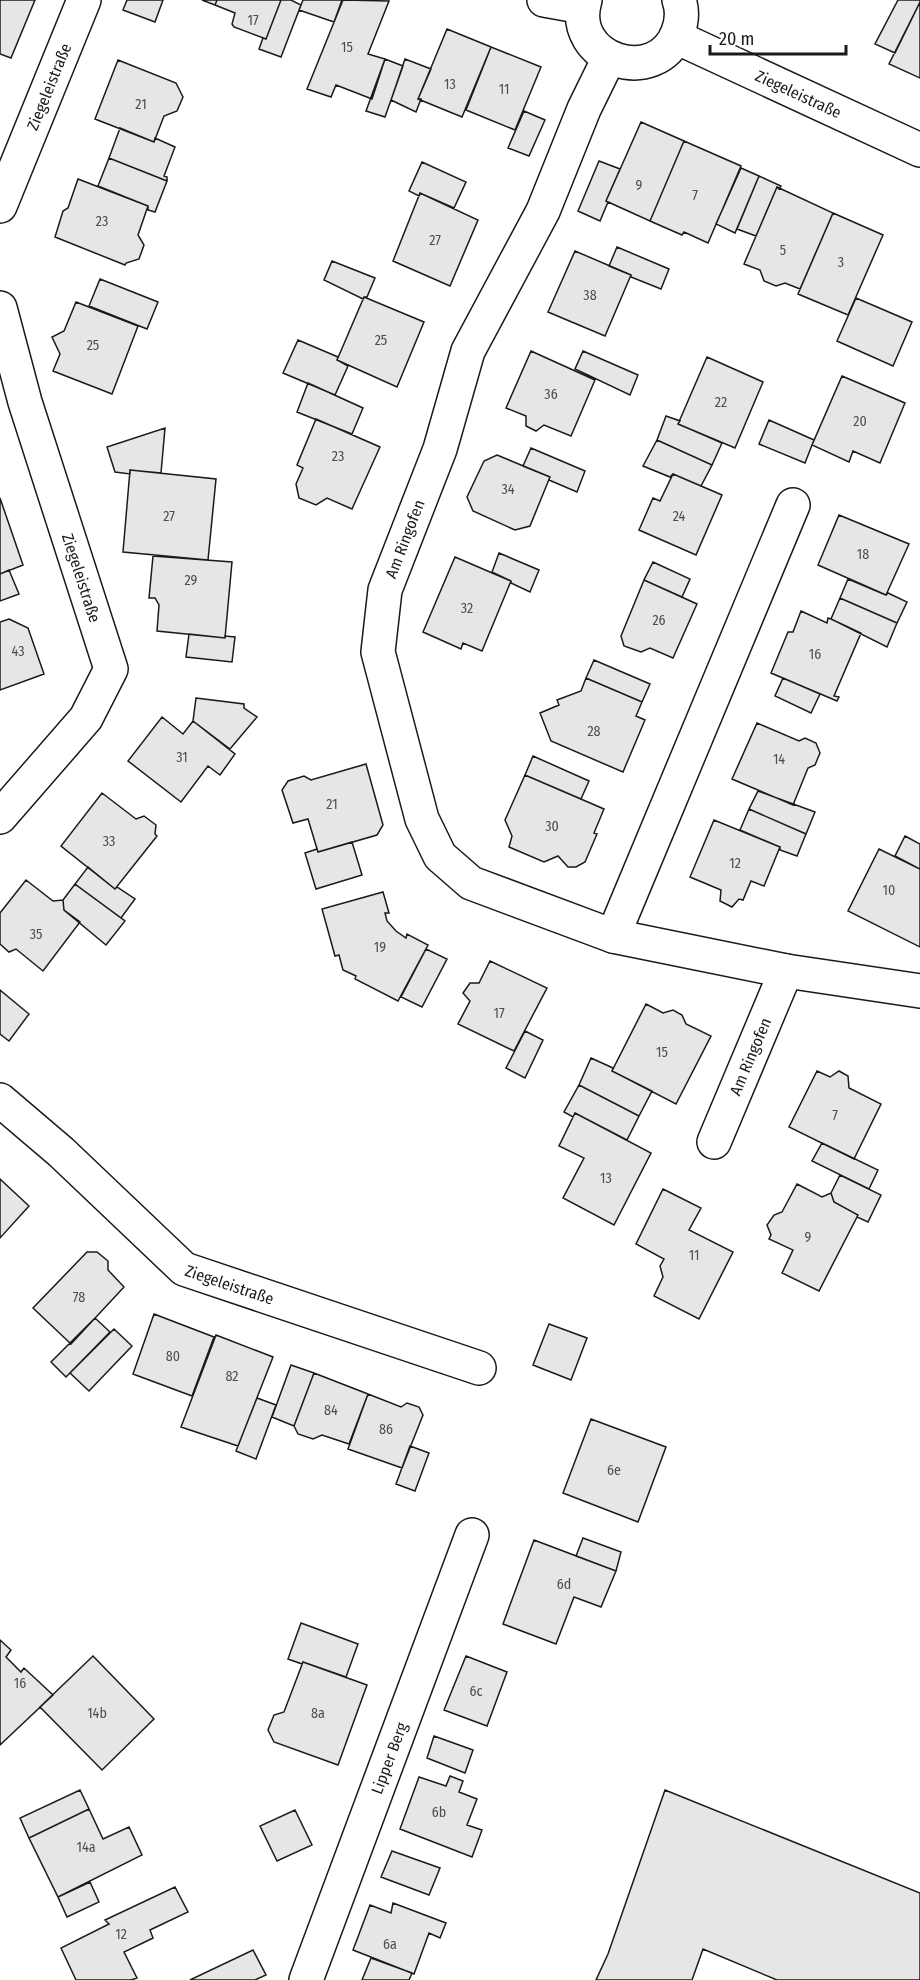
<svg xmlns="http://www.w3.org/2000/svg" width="920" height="1980" font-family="'Fira Sans Condensed',sans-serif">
	<rect width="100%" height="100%" fill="#fff"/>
	<path fill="#e6e6e6" stroke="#1a1a1a" stroke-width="1.5" d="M 0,0 L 35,0 L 11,58 L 0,54 Z
		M 127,0 L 163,0 L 155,22 L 123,10 Z
		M 202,0 L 217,0 L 215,5 Z
		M 217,0 L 281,0 L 266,39 L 234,27 L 232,24 L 235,13 L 215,5 Z
		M 281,0 L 291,0 L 301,5 L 281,57 L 259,49 L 263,38 L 266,39 Z
		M 303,0 L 342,0 L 334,22 L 299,10 Z
		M 343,0 L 389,1 L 368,54 L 385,59 L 372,99 L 336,85 L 331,97 L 307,89 Z
		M 898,0 L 920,0 L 920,2 L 895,53 L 875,44 Z
		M 920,2 L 920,78 L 889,64 Z
		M 447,29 L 491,47 L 462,117 L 418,99 Z
		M 491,47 L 541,67 L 515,130 L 466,110 Z
		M 385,59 L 403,66 L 385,117 L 366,111 Z
		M 405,59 L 431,69 L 418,99 L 421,99 L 416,112 L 391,100 Z
		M 118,60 L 176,83 L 183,97 L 177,111 L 164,116 L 154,142 L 95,119 Z
		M 524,111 L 545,120 L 529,156 L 508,148 Z
		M 641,122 L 684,141 L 650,221 L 606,201 Z
		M 120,128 L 154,142 L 155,138 L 175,147 L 164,176 L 167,177 L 167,181 L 109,158 Z
		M 684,141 L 741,166 L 708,243 L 684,232 L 682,235 L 650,221 Z
		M 109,158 L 167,181 L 155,212 L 148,210 L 148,206 L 98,186 Z
		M 599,161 L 620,169 L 606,201 L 608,202 L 600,221 L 578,211 Z
		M 422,162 L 466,182 L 454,208 L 420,193 L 419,196 L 409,191 Z
		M 741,168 L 759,176 L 735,233 L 716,224 Z
		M 759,176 L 781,186 L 779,189 L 777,187 L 756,236 L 737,229 Z
		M 78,179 L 148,206 L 138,235 L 144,245 L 139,259 L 126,263 L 125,265 L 55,237 L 63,211 L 68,208 Z
		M 777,187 L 833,213 L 800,289 L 785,283 L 776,286 L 764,281 L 760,270 L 744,264 Z
		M 420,193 L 478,220 L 450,286 L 393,261 Z
		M 833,213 L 883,235 L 848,315 L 798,294 Z
		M 617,247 L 669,269 L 661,289 L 631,277 L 631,275 L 609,266 Z
		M 575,251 L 631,275 L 605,336 L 548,312 Z
		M 332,261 L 375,278 L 367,297 L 364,297 L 363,299 L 324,280 Z
		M 100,279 L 158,302 L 147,329 L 89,306 Z
		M 364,297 L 424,322 L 397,387 L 337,360 Z
		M 856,298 L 912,322 L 893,366 L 837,341 Z
		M 76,302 L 138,326 L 112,394 L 53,371 L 60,354 L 52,337 L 64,331 Z
		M 298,340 L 338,357 L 337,360 L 348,366 L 335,395 L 283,373 Z
		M 531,351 L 595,380 L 571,436 L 544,425 L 536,431 L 526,426 L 526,416 L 506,408 Z
		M 583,351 L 638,375 L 630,395 L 575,369 Z
		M 707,357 L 763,382 L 735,448 L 678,424 Z
		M 842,376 L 905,403 L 880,463 L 853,451 L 849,462 L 812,445 Z
		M 308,383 L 363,408 L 352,434 L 297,412 Z
		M 666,416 L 680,421 L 678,424 L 722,443 L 712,465 L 657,440 Z
		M 316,419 L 380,447 L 352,509 L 327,498 L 316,505 L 299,498 L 296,484 L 303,468 L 297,465 Z
		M 769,420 L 814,440 L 805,463 L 759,444 Z
		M 165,428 L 161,473 L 130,470 L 130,474 L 115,472 L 107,447 Z
		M 657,440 L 712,465 L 701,486 L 673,474 L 670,477 L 643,466 Z
		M 531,448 L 585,471 L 577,492 L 549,480 L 550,477 L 523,466 Z
		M 497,455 L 550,477 L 530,526 L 515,530 L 473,511 L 467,497 L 484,461 Z
		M 130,470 L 216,479 L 208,560 L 123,552 Z
		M 673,474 L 722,495 L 696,555 L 639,530 L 653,498 L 660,501 Z
		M 0,498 L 23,565 L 0,574 Z
		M 839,515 L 909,544 L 886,595 L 818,565 Z
		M 499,553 L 539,570 L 530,592 L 511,583 L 511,581 L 492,572 Z
		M 153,556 L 232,562 L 225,638 L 157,631 L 159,605 L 155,598 L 149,598 Z
		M 455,557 L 511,581 L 482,651 L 463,643 L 461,649 L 423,632 Z
		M 653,562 L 690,579 L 682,597 L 644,580 Z
		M 9,570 L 19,594 L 0,601 L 0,574 Z
		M 848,579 L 886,595 L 888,593 L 907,602 L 897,623 L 840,598 Z
		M 644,580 L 697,604 L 673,658 L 650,648 L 641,652 L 624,646 L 621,636 Z
		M 840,598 L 897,623 L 887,647 L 831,619 Z
		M 801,611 L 827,623 L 828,618 L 831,619 L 861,633 L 834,696 L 839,697 L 837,701 L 771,673 L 788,632 L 793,632 Z
		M 9,619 L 28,628 L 44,674 L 0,690 L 0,622 Z
		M 189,634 L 225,638 L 225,636 L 235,637 L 232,662 L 186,657 Z
		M 594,660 L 650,684 L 642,702 L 586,678 Z
		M 586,678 L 642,702 L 636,716 L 645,720 L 623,772 L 551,741 L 540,713 L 559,705 L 557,700 L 581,691 Z
		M 783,678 L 820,694 L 811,713 L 775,696 Z
		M 196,698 L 244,704 L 244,708 L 257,717 L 230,749 L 193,721 Z
		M 162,717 L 183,734 L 193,721 L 235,754 L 220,775 L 208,766 L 181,802 L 128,761 Z
		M 757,723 L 799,741 L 805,738 L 816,743 L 820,753 L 815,765 L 808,768 L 793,805 L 732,779 Z
		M 533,756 L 589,781 L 581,799 L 525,775 Z
		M 366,764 L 383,825 L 377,835 L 318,852 L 308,819 L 293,823 L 282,790 L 288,781 L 304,776 L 311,780 Z
		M 525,775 L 604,809 L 594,833 L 597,834 L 585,862 L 576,867 L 568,867 L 558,856 L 544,862 L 509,847 L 512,836 L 505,820 Z
		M 758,791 L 815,812 L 806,834 L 749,809 Z
		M 102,793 L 136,819 L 144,816 L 156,825 L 155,834 L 157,836 L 115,889 L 61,846 Z
		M 749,809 L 806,834 L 797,856 L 780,850 L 780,847 L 740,830 Z
		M 714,820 L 780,847 L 764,886 L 751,881 L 743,900 L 739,899 L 732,907 L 720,901 L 721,890 L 690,877 Z
		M 905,836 L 920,844 L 920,869 L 895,856 Z
		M 352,842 L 362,875 L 316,889 L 305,853 L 317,849 L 318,852 Z
		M 879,849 L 920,869 L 920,947 L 848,911 Z
		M 88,867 L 115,889 L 117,887 L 135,899 L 121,918 L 75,884 Z
		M 26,880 L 53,901 L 63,900 L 64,910 L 80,922 L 43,971 L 16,949 L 9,952 L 0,944 L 0,913 Z
		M 75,884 L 125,921 L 106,945 L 64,910 L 63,900 Z
		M 383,892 L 389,913 L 385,913 L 387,921 L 396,931 L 406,938 L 407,934 L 428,945 L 398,1001 L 355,979 L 356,976 L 343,970 L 339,955 L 335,956 L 322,909 Z
		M 426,949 L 447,959 L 422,1007 L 401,997 Z
		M 490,961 L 547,988 L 514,1051 L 458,1024 L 470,1001 L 463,993 L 470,983 L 479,983 Z
		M 0,990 L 29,1014 L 9,1041 L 0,1034 Z
		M 646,1004 L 663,1013 L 673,1010 L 682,1015 L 686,1024 L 711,1036 L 676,1104 L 612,1071 Z
		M 525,1031 L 543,1040 L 525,1078 L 506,1068 Z
		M 591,1058 L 613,1068 L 612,1071 L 652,1091 L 639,1116 L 579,1085 Z
		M 817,1071 L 830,1077 L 839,1071 L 848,1076 L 849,1088 L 881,1104 L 854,1159 L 789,1127 Z
		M 579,1085 L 639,1116 L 627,1140 L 575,1113 L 573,1117 L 564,1112 Z
		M 575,1113 L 651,1153 L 614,1225 L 563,1198 L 584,1158 L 559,1146 Z
		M 822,1143 L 878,1170 L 869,1189 L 812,1161 Z
		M 840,1175 L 881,1195 L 868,1222 L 857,1217 L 858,1215 L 834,1202 L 831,1193 Z
		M 0,1179 L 29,1206 L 0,1238 Z
		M 797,1184 L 822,1197 L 831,1193 L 834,1202 L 858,1215 L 819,1291 L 782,1273 L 793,1250 L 769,1239 L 771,1235 L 767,1225 L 774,1215 L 782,1212 Z
		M 663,1189 L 701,1208 L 689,1230 L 733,1252 L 699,1319 L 654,1296 L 663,1277 L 660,1266 L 664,1259 L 636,1244 Z
		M 87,1252 L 97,1252 L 108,1261 L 108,1270 L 124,1287 L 71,1344 L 33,1308 Z
		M 154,1314 L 214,1337 L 192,1396 L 133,1374 Z
		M 95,1318 L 110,1332 L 66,1377 L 51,1362 Z
		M 549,1324 L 587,1338 L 571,1380 L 533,1365 Z
		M 114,1329 L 132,1346 L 89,1391 L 70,1373 Z
		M 216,1335 L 273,1357 L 238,1446 L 181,1427 Z
		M 291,1365 L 314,1373 L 294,1426 L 272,1417 Z
		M 314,1373 L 368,1394 L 349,1444 L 322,1435 L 313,1439 L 298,1434 L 294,1426 Z
		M 368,1394 L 401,1407 L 407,1403 L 419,1407 L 423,1415 L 402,1468 L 348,1449 Z
		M 257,1398 L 276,1405 L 256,1459 L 236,1451 Z
		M 591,1419 L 666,1447 L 638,1522 L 563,1493 Z
		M 410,1446 L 429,1453 L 415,1491 L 396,1484 Z
		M 583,1538 L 621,1552 L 616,1571 L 576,1556 Z
		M 534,1540 L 616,1571 L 601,1607 L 574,1597 L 556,1644 L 503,1624 Z
		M 301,1623 L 358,1644 L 346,1677 L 303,1662 L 302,1664 L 288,1659 Z
		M 0,1640 L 11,1650 L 6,1657 L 21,1672 L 24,1668 L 53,1695 L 0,1745 Z
		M 93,1656 L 154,1719 L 102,1770 L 40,1707 Z
		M 466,1656 L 507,1672 L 487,1726 L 444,1710 Z
		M 303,1662 L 367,1685 L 338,1765 L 274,1742 L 268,1730 L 274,1715 L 284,1712 Z
		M 434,1736 L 473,1750 L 465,1773 L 427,1758 Z
		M 450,1776 L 463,1781 L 459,1792 L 477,1799 L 467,1825 L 482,1830 L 472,1857 L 400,1829 L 419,1777 L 446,1786 Z
		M 80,1790 L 89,1809 L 29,1838 L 20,1818 Z
		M 665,1790 L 920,1893 L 920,1980 L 777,1980 L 703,1949 L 692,1980 L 596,1980 L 608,1954 Z
		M 89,1809 L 103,1839 L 129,1827 L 142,1855 L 58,1897 L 29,1838 Z
		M 295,1810 L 312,1845 L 277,1861 L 260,1826 Z
		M 392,1851 L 440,1868 L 429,1895 L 381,1877 Z
		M 90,1882 L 99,1902 L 67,1917 L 58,1897 Z
		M 175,1887 L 188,1912 L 150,1930 L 153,1938 L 124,1952 L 137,1978 L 131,1980 L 76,1980 L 61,1948 L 109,1924 L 105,1920 Z
		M 393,1903 L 446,1923 L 440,1938 L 429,1933 L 414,1974 L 353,1950 L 370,1905 L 391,1913 Z
		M 253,1950 L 266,1975 L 255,1980 L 190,1980 Z
		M 371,1958 L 412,1973 L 409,1980 L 362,1980 Z"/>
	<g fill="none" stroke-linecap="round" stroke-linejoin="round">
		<defs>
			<g id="minor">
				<path d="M 544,0 L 583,7"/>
				<path d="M 585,0 C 567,60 657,89 678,32 C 682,21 683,11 679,0"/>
				<path id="s1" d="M 676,37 L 920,150"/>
				<path d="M 609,58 L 584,109 L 543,211 L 468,351 L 440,449 L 385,590 L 378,652 L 422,819 L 440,856 L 471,883 L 613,936 L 786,971 L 920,991"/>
				<path id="s2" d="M 0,206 L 84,0"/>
				<path id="s3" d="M 0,308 L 25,402 L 111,669 L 86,718 L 0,817"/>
				<path d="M 613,936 L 793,505"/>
				<path id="s4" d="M 0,1100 L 61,1152 L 184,1269 L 479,1368"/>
				<path id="s5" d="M 714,1142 L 786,971"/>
				<path id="s6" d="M 306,1980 L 472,1535"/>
			</g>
		</defs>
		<use href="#minor" stroke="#1a1a1a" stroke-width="36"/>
		<use href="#minor" stroke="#fff" stroke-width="33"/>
	</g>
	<g text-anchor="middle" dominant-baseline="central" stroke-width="4.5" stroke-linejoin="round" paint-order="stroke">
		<g font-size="14" fill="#4d4d4d">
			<text x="253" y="20">17</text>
			<text x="347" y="47">15</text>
			<text x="450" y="84">13</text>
			<text x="504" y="89">11</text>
			<text x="141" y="104">21</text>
			<text x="639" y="185">9</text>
			<text x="695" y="195">7</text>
			<text x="102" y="221">23</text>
			<text x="435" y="240">27</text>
			<text x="783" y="250">5</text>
			<text x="841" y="262">3</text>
			<text x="590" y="295">38</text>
			<text x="381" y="340">25</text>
			<text x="93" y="345">25</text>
			<text x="551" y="394">36</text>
			<text x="721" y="402">22</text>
			<text x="860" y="421">20</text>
			<text x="338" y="456">23</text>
			<text x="508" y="489">34</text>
			<text x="169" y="516">27</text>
			<text x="679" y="516">24</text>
			<text x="863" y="554">18</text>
			<text x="191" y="580">29</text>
			<text x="467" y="608">32</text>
			<text x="659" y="620">26</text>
			<text x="18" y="651">43</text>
			<text x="815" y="654">16</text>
			<text x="594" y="731">28</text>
			<text x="182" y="757">31</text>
			<text x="779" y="759">14</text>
			<text x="332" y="804">21</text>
			<text x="552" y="826">30</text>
			<text x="109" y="841">33</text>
			<text x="735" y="863">12</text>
			<text x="889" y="890">10</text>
			<text x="36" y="934">35</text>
			<text x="380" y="947">19</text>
			<text x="499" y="1013">17</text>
			<text x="662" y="1052">15</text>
			<text x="835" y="1115">7</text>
			<text x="606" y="1178">13</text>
			<text x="808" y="1237">9</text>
			<text x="694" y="1255">11</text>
			<text x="79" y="1297">78</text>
			<text x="173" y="1356">80</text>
			<text x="232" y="1376">82</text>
			<text x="331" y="1410">84</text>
			<text x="386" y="1429">86</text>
			<text x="614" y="1470">6e</text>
			<text x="564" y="1584">6d</text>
			<text x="20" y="1683">16</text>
			<text x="476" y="1691">6c</text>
			<text x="97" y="1713">14b</text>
			<text x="318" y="1713">8a</text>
			<text x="439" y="1812">6b</text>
			<text x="86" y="1847">14a</text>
			<text x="121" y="1934">12</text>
			<text x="390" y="1944">6a</text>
		</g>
		<g font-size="16" fill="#1a1a1a" stroke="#fff">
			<text stroke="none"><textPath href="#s2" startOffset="129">Ziegeleistraße</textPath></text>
			<text stroke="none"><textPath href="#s1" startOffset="135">Ziegeleistraße</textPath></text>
			<text transform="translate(405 539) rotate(-69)">Am Ringofen</text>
			<text stroke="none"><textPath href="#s3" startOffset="282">Ziegeleistraße</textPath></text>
			<text stroke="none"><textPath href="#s5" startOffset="93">Am Ringofen</textPath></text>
			<text stroke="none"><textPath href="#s4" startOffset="298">Ziegeleistraße</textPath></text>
			<text stroke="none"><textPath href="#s6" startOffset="237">Lipper Berg</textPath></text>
		</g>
	</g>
	<path d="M710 45v9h136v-9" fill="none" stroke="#1a1a1a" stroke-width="3"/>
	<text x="719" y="45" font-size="18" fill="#1a1a1a" stroke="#ffffff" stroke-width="4.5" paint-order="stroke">20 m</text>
</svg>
